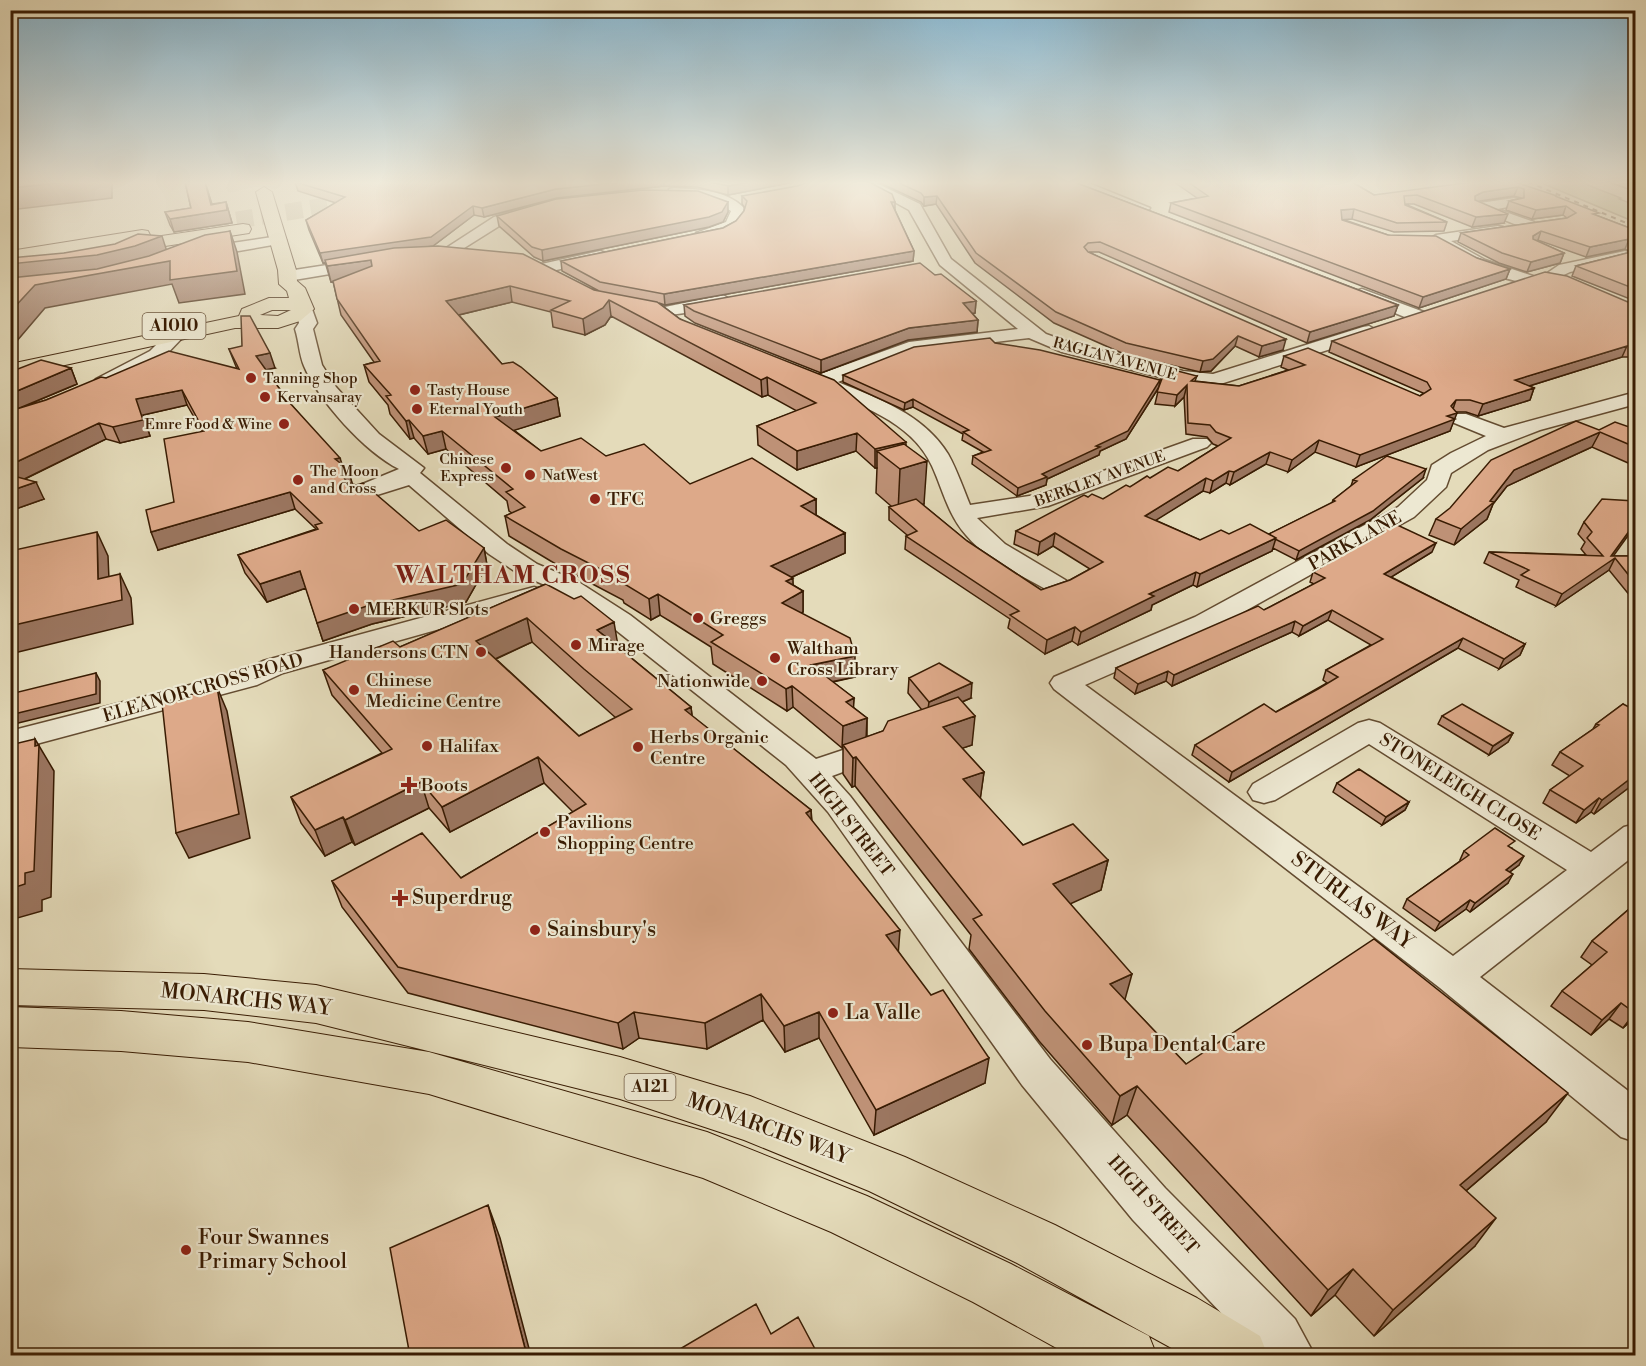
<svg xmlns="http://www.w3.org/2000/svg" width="1646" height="1366" font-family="'Libre Bodoni',serif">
	<rect width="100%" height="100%" fill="#e4dbba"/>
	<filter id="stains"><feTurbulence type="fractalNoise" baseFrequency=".00333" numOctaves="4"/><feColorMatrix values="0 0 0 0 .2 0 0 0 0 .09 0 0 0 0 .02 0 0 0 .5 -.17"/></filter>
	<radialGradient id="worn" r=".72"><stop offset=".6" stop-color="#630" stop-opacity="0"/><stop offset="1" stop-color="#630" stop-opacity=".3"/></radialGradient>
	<path fill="#b8bf8d" stroke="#786e48" stroke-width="1.5" d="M 1539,182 L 1580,182 L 1621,198 L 1619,199 L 1635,205 L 1635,222 Z"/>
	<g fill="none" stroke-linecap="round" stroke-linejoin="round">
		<path stroke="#c2b595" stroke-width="17" stroke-dasharray="17 8" stroke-linecap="butt" d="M 187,228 L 376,198"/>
		<defs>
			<path id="minor" d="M 858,182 L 874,182 L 920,204 L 951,259 L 1046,334 L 1074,344 L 1183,371 L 1213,374 L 1363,327 L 1369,326 L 1378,331 L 1375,335 L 1214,386 L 1183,383 L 1062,352 L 1029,338 L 913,352 L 838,382 C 879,399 923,414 948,454 C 957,470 963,488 970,505 L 1036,495 L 1193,439 L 1207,439 L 1211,443 L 1207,447 L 1048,506 L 977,518 L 1005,544 L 1067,581 L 1071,586 L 1067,591 L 1058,594 L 1049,591 C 1021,575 987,560 966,535 C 948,515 943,490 932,466 C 912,421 857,404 814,386 L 809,381 L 812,377 L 909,342 L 1018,329 L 940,265 L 909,210 Z
				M 1068,182 L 1086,182 L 1150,208 L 1148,211 L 1138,211 Z
				M 674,188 C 698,189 725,190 743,207 L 744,216 C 737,232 713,243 696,239 L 694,236 L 696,233 L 726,222 L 731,211 L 713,200 L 669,195 L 669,189 Z
				M 1514,198 L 1519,199 L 1519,205 L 1497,209 L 1534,222 L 1536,225 L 1534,228 L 1524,228 L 1473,207 L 1480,203 Z
				M 536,204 L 541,205 L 541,211 L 504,223 L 453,255 L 448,257 L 440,252 L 494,217 Z
				M 1498,226 L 1503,227 L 1505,230 L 1503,233 L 1451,241 L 1485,260 L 1533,276 L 1535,279 L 1533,282 C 1514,287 1441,254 1429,239 L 1436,235 Z
				M 279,236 L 286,240 L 284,243 L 198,258 L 190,253 L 198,248 Z
				M 600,251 L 605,253 L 608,256 L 605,259 L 543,273 L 535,268 L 537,265 Z
				M 1625,251 L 1630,253 L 1633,256 L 1630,259 L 1570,272 L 1551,281 L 1543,276 L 1559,265 Z
				M 366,259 L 372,261 L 374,264 L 372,267 L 288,281 L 280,276 L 288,271 Z
				M 1362,289 L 1424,312 L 1427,316 L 1418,321 L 1412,320 L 1356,297 L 1354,294 L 1356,291 Z
				M 723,295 L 731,300 L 729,304 C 707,309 637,326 622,307 L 630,302 L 665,307 Z
				M 304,304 L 312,309 L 317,323 L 313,329 L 322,365 L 336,387 L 379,434 L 424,468 L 420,473 L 507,544 L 537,564 L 577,581 L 630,615 L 816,759 L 870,741 L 881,744 L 885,751 L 881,758 L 832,776 L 850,796 L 1050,1059 L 1165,1188 L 1295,1319 L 1315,1356 L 1262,1356 L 1133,1220 L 1022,1085 L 828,812 L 786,765 L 612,627 L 559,591 L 519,574 L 489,554 L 409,485 L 361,500 L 353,498 L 350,493 L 353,488 L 399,469 C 365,452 318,400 304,366 C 299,354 299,341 295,329 L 299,323 L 296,309 Z
				M 176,330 L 185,335 L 162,359 L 110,387 L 103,389 L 93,383 L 96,379 L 150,351 L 170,331 Z
				M 1636,392 L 1636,404 L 1540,430 L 1488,450 L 1451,473 L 1446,487 L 1414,517 L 1213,629 L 1085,685 L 1453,956 L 1567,870 L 1369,744 L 1275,800 L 1264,803 L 1253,800 L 1248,792 L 1253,784 L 1358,723 L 1369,720 L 1380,723 L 1591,852 L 1624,827 L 1636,824 L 1636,854 L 1480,977 L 1636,1097 L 1636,1142 L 1621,1137 L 1440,988 L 1054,689 L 1050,683 L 1054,677 L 1195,617 L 1398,507 L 1427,480 L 1432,465 L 1451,453 L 1486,436 L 1452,422 L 1449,418 L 1452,414 L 1466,414 L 1504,428 Z
				M 534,587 L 543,590 L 547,595 L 543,600 L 283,673 L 257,685 L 10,751 L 10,731 L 237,673 L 263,661 Z"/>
			<path id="major" d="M 264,187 L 272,192 L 296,270 L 297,281 L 305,288 L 314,309 L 300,321 L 278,328 L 235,328 L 10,377 L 10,364 L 239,316 L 242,309 L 269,298 L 289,298 L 287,291 L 279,284 L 278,270 L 256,192 ZM 272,310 L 291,310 L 278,316 L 260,315 Z
				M 10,969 L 204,974 L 316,985 L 620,1057 L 750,1096 L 905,1157 L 1055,1225 L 1197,1298 L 1260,1336 L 1268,1356 L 1186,1356 L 1017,1263 L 869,1191 L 744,1140 L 620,1099 L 316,1023 L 204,1010 L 10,1005 Z
				M 10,1007 L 121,1011 L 248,1022 L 429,1052 L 707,1132 L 867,1196 L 1011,1264 L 1149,1336 L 1157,1356 L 1071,1356 L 973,1302 L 831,1232 L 703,1178 L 429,1094 L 248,1062 L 121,1051 L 10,1047 Z"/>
			<path id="highway" d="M 243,224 L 249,225 L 251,229 L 249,233 L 120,253 L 114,252 L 111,248 L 114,245 L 10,261 L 10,251 L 142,230 L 148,231 L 150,235 L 148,238 Z"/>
		</defs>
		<use href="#minor" stroke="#644c31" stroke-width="3"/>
		<use href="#major" stroke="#391c03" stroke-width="2"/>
		<use href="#highway" stroke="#391c03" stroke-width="2"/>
		<use href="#minor" fill="#ede8d2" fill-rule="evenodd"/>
		<use href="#major" fill="#e4dbba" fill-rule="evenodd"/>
		<use href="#highway" fill="#e4dbba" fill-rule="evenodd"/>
		<path stroke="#391c03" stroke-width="2" stroke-dasharray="5 5" stroke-linecap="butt" d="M 1528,182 L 1636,227"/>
	</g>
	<path fill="#be9176" stroke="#391c03" stroke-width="1.5" fill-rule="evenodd" d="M 185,182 L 205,182 L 212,204 L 226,202 L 232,223 L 174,232 L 170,225 L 165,212 L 191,208 Z
		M 295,182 L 794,182 L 728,195 L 697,187 L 664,186 L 557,198 L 484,217 L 474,215 L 433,246 L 599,291 L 562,271 L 561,261 L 723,228 L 736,221 L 744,211 L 745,208 L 742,204 L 742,196 L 895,210 L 914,251 L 913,261 L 665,305 L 659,303 L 680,319 L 906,445 L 924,504 L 923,505 L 967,541 L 1041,590 L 1070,580 L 1090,569 L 1053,546 L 1038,555 L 1014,544 L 1016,531 L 1088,497 L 1103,499 L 1150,478 L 1178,471 L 1218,446 L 1213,444 L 1207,437 L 1186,434 L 1184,397 L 1175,406 L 1155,404 L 1159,387 L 1126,439 L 1100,451 L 1099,455 L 1047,479 L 1046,485 L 1017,496 L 972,464 L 973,456 L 983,452 L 962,440 L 963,434 L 913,407 L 904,410 L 843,382 L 843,375 L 995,343 L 1159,387 L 1197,376 L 1195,381 L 1239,386 L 1288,370 L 1281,367 L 1284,356 L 1420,396 L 1423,393 L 1329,352 L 1332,341 L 1635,305 L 1635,357 L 1622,357 L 1529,386 L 1534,388 L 1530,400 L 1478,416 L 1466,412 L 1456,412 L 1450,431 L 1356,467 L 1315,452 L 1288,472 L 1266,464 L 1230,485 L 1226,483 L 1210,493 L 1203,491 L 1155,520 L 1200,540 L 1229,534 L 1269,534 L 1332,503 L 1333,500 L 1351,486 L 1353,480 L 1423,478 L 1370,520 L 1296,560 L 1273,548 L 1272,551 L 1197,587 L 1193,585 L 1152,605 L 1151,610 L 1078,645 L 1072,641 L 1045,654 L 1008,628 L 1010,619 L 905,549 L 906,536 L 907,535 L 889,520 L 889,507 L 891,506 L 876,493 L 877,468 L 875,468 L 856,451 L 797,470 L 758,445 L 757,426 L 797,411 L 768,395 L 762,397 L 611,316 L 605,325 L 585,335 L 553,327 L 551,312 L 512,302 L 459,315 L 502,364 L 557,398 L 560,416 L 514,430 L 541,451 L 606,456 L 690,484 L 816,499 L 816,515 L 845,533 L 845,553 L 792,577 L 793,585 L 803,591 L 803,612 L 801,613 L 855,677 L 833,682 L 854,698 L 853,707 L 867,718 L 867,737 L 883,731 L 922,710 L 908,693 L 909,678 L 971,698 L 962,702 L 972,745 L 962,748 L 984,772 L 980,799 L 1023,845 L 1108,860 L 1101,890 L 1070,903 L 1125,1000 L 1186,1064 L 1546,1122 L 1466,1191 L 1475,1246 L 1374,1336 L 1335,1295 L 1311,1316 L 1127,1115 L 1112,1125 L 1039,1041 L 969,949 L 971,935 L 855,786 L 852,787 L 843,774 L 843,748 L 842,748 L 793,707 L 787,711 L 713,664 L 711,647 L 673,623 L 660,615 L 651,620 L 624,603 L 623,600 L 564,569 L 509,536 L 505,516 L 512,513 L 509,511 L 507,501 L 446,449 L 428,454 L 414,438 L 410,439 L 390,414 L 388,405 L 369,382 L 364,365 L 374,362 L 341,315 L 333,281 L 331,282 L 325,262 L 323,263 L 309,230 L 306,220 L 336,203 L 298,191 Z
		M 878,182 L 1074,182 L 1398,305 L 1394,316 L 1307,343 L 1099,252 L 1089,252 L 1283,350 L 1259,357 L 1235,346 L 1211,371 L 1200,372 L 1124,354 L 1054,323 L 975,263 L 936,204 L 924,206 L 921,202 Z
		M 1174,182 L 1352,182 L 1374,195 L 1515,182 L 1556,197 L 1598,216 L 1635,230 L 1635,301 L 1572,276 L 1576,266 L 1631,252 L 1625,249 L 1586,257 L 1538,240 L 1537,241 L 1564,253 L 1560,263 L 1527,272 L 1499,263 L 1458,242 L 1461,233 L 1567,218 L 1563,215 L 1532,219 L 1506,210 L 1509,201 L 1521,198 L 1514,196 L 1478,201 L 1504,223 L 1472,227 L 1414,204 L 1405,204 L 1447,222 L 1444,231 L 1394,232 L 1352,219 L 1342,219 L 1388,235 L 1477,258 L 1510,269 L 1506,279 L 1419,308 L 1169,212 L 1171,203 L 1197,198 Z
		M 1610,182 L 1635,182 L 1635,192 Z
		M 728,212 L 723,222 L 709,227 L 543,261 L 534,257 L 499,226 L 497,216 Z
		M 935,275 L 976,301 L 975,313 L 972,313 L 978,320 L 977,332 L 908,340 L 821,373 L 695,323 L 685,316 L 684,305 Z
		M 229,349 L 275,368 L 266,370 L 289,402 L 342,464 L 348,469 L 352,484 L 419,531 L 484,548 L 487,565 L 466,602 L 372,624 L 323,641 L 306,588 L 267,602 L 245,573 L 238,555 L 316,529 L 295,509 L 158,550 L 174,502 L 202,431 L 187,405 L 143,415 L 150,436 L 120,443 L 106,439 L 25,479 L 44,499 L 10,511 L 10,372 L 71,368 L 77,384 L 20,408 L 46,400 L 106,378 L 237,369 Z
		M 1635,424 L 1635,466 L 1592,447 L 1507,486 L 1493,504 L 1487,519 L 1454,545 L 1429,535 L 1436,519 L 1599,430 L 1634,428 Z
		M 1584,522 L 1614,556 L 1635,556 L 1635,602 L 1609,570 L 1556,606 L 1516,587 L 1519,580 L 1484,563 L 1489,552 L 1586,555 L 1581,549 L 1585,542 L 1578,534 Z
		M 1432,552 L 1391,577 L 1525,644 L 1520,655 L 1499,669 L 1458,648 L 1229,782 L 1192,755 L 1195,745 L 1276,712 L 1327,683 L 1323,680 L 1326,670 L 1371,645 L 1328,620 L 1299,636 L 1292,632 L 1172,686 L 1166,681 L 1135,694 L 1114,678 L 1116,668 L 1264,610 L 1314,584 L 1310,582 L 1313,572 L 1321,567 L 1323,562 Z
		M 546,584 L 617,646 L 691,707 L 692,716 L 811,810 L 812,821 L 985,1083 L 874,1135 L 819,1038 L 785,1052 L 763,1020 L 707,1049 L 639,1038 L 623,1049 L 408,993 L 342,907 L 332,881 L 461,878 L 573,812 L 544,783 L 450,832 L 429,808 L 355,845 L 352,842 L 325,856 L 301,823 L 291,797 L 382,753 L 332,695 L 323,670 L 400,647 ZM 532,642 L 588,693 L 616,718 L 579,736 L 496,659 Z
		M 1623,704 L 1635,783 L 1594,814 L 1591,812 L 1576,823 L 1543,803 L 1550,790 L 1570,776 L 1552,765 L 1560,752 L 1593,729 L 1596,724 Z
		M 1442,716 L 1513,733 L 1508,742 L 1489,755 L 1438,724 Z
		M 1337,783 L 1409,802 L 1405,810 L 1382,825 L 1333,792 Z
		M 1512,848 L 1519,865 L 1510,872 L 1508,883 L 1470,912 L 1466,909 L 1435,931 L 1403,908 L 1407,899 L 1460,861 L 1460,860 L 1464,851 Z
		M 1635,904 L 1635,1017 L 1623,1028 L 1609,1019 L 1591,1035 L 1551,1006 L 1562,991 L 1592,965 L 1581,957 L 1592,941 Z"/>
	<path fill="#9b7660" stroke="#391c03" stroke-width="1.5" d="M 67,182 L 112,182 L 112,198 L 10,210 L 10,188 Z
		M 205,182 L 214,212 L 226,202 L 232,223 L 174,232 L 170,219 L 214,212 Z
		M 622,182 L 664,182 L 664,186 L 557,198 L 484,217 L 482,208 L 556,189 Z
		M 750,182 L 794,182 L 728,195 L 728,186 Z
		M 1518,187 L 1514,196 L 1480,201 L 1472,205 L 1475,196 L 1483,192 Z
		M 937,196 L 936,204 L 924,206 L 924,197 Z
		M 728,202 L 728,212 L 723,222 L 709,227 L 543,261 L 542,250 Z
		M 891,202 L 895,202 L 895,211 Z
		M 473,206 L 474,215 L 433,246 L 323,263 L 320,253 Z
		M 1566,206 L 1563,215 L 1532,219 L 1536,210 Z
		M 1354,209 L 1352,219 L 1338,220 L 1341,210 Z
		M 1508,214 L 1504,223 L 1472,227 L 1476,217 Z
		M 230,231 L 237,252 L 245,294 L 179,303 L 172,284 L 45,308 L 16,342 L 10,343 L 10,264 L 162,236 L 169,258 Z
		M 1541,231 L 1538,240 L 1530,245 L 1533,236 Z
		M 1629,239 L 1625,249 L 1586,257 L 1590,247 Z
		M 914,251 L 913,261 L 665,305 L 664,294 Z
		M 1564,253 L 1560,263 L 1527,272 L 1531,262 Z
		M 371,260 L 374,275 L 331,282 L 327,266 Z
		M 1510,269 L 1506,279 L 1419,308 L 1423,297 Z
		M 510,286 L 512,302 L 450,317 L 446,301 Z
		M 609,300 L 611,316 L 605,325 L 585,335 L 583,319 Z
		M 976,301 L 975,313 L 962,315 L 963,303 Z
		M 1398,305 L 1394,316 L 1307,343 L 1310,332 Z
		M 978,320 L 977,332 L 908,340 L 821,373 L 821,360 L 909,328 Z
		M 1238,336 L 1235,346 L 1211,371 L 1200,372 L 1203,361 Z
		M 1286,339 L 1283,350 L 1259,357 L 1262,346 Z
		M 1627,346 L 1622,357 L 1510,392 L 1515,380 Z
		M 270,353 L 275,368 L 260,371 L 256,356 Z
		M 71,368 L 77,384 L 10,412 L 10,394 Z
		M 767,377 L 768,395 L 762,397 L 761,380 Z
		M 1160,380 L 1159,387 L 1126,439 L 1100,451 L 1099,455 L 1047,479 L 1046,485 L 1017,496 L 1018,488 L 1042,474 L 1096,446 Z
		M 1187,385 L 1184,397 L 1175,406 L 1177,395 Z
		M 1534,388 L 1530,400 L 1478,416 L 1483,404 Z
		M 182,390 L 187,405 L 143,415 L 150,436 L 120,443 L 113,427 L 136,399 Z
		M 557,398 L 560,416 L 499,435 L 495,417 Z
		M 913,399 L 913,407 L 904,410 L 905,403 Z
		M 1456,400 L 1452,412 L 1457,413 L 1450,431 L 1356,467 L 1360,455 L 1451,406 Z
		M 409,420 L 414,438 L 410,439 L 406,421 Z
		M 99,423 L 106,439 L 10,486 L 10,465 Z
		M 442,431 L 446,449 L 428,454 L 423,436 Z
		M 1600,432 L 1592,447 L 1507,486 L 1493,504 L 1487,519 L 1454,545 L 1461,529 L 1490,501 L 1514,470 Z
		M 857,433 L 856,451 L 797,470 L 797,451 Z
		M 1319,440 L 1315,452 L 1288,472 L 1292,460 Z
		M 906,442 L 905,461 L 877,451 L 877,468 L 875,468 L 875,449 Z
		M 1270,452 L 1266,464 L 1230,485 L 1234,472 Z
		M 340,458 L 345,473 L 348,469 L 353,486 L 348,492 L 335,459 Z
		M 927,461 L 924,504 L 898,512 L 900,469 Z
		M 1426,469 L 1423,478 L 1370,520 L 1296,560 L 1299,551 Z
		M 1229,471 L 1226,483 L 1210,493 L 1213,481 Z
		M 1206,478 L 1203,491 L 1142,529 L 1145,516 Z
		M 36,482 L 44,499 L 10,511 L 10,491 Z
		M 290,492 L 295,509 L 158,550 L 151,532 Z
		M 816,499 L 816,519 L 801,506 Z
		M 1635,523 L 1635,526 L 1609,562 L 1615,558 L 1609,570 L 1556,606 L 1562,594 L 1611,556 Z
		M 97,532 L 108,556 L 110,603 L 120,574 L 131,598 L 133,624 L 10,654 L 10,626 L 98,579 Z
		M 845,533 L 845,553 L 772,586 L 771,566 Z
		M 1055,533 L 1053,546 L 1038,555 L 1040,542 Z
		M 1276,538 L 1272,551 L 1197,587 L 1200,574 Z
		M 1436,543 L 1432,552 L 1380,584 L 1384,574 Z
		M 484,548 L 487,565 L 466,602 L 372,624 L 323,641 L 317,623 Z
		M 300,571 L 306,588 L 267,602 L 260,584 Z
		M 1196,572 L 1193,585 L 1152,605 L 1151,610 L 1078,645 L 1081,632 L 1149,594 Z
		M 793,578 L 793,597 L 803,591 L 803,612 L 783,624 L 782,603 L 786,581 Z
		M 658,594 L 660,615 L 651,620 L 649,599 Z
		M 1332,610 L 1328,620 L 1299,636 L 1303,626 Z
		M 527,618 L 532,642 L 482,665 L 476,641 Z
		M 1295,621 L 1292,632 L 1172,686 L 1174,675 Z
		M 614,622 L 618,646 L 597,630 Z
		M 1075,627 L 1072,641 L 1045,654 L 1047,640 Z
		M 1463,638 L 1458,648 L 1229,782 L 1232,772 Z
		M 1525,644 L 1520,655 L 1499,669 L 1504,659 Z
		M 855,656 L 855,677 L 811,686 L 811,665 Z
		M 1168,671 L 1166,681 L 1135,694 L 1138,684 Z
		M 96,673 L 100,681 L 100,703 L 10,725 L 10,715 Z
		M 972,683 L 971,698 L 927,717 L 929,702 Z
		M 792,686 L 793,707 L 787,711 L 786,689 Z
		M 217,687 L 227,711 L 250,838 L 189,858 L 176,833 Z
		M 854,698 L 853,720 L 846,702 Z
		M 691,707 L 694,732 L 685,710 Z
		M 975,716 L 972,745 L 940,756 L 943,727 Z
		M 867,718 L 866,740 L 843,745 L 842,748 L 843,726 Z
		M 1513,733 L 1508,742 L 1489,755 L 1493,746 Z
		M 35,739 L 54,771 L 51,897 L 42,900 L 42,911 L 14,919 L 10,914 L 10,889 L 35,746 Z
		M 538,757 L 544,783 L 450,832 L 442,807 Z
		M 856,757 L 855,786 L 852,787 L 853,758 Z
		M 984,772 L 980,801 L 963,779 Z
		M 1635,775 L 1635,783 L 1594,814 L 1602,800 Z
		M 421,782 L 429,808 L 355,845 L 345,820 Z
		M 1599,798 L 1591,812 L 1576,823 L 1584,810 Z
		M 1409,802 L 1405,810 L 1382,825 L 1386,817 Z
		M 811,810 L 812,835 L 806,813 Z
		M 343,817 L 352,842 L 325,856 L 315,830 Z
		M 1524,856 L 1519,865 L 1501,878 L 1506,870 Z
		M 1108,860 L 1101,890 L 1048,914 L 1053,884 Z
		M 1513,874 L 1508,883 L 1470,912 L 1475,903 Z
		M 1470,900 L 1466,909 L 1435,931 L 1440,922 Z
		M 900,930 L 898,956 L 886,935 Z
		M 1132,974 L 1124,1003 L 1110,984 Z
		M 761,994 L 763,1020 L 707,1049 L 705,1023 Z
		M 1621,1003 L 1609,1019 L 1591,1035 L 1602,1020 Z
		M 634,1012 L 639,1038 L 623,1049 L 618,1023 Z
		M 819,1012 L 819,1038 L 785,1052 L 784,1026 Z
		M 1635,1012 L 1635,1017 L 1623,1028 Z
		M 989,1058 L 985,1083 L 874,1135 L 876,1110 Z
		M 1137,1086 L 1127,1115 L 1112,1125 L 1120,1096 Z
		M 1568,1093 L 1546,1122 L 1440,1213 L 1460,1185 Z
		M 488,1205 L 500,1238 L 531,1356 L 527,1356 Z
		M 1496,1218 L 1475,1246 L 1374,1336 L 1393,1310 Z
		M 1353,1269 L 1335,1295 L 1311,1316 L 1328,1290 Z
		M 815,1349 L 815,1356 L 803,1356 Z"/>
	<path fill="#dda989" stroke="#391c03" stroke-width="1.5" fill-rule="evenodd" d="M 10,182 L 67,182 L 10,188 Z
		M 185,182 L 205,182 L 211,205 L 226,202 L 227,210 L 170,219 L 165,212 L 191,208 Z
		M 295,182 L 622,182 L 556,189 L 482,208 L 473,206 L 431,237 L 320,253 L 306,220 L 345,197 Z
		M 710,182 L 750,182 L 728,186 Z
		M 809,182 L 869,182 L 892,194 L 895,202 L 891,202 L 914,251 L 664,294 L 600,282 L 561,261 L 723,228 L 736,221 L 744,211 L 747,201 L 742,196 L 797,186 Z
		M 897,182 L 1074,182 L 1398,305 L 1310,332 L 1100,242 L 1088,243 L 1084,247 L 1088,252 L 1286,339 L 1262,346 L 1238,336 L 1213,359 L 1203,361 L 1126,343 L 1056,312 L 976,253 L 937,196 L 924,197 L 921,193 Z
		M 1188,182 L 1352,182 L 1374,195 L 1472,182 L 1515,182 L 1557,196 L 1555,196 L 1599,213 L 1593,214 L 1635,230 L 1635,243 L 1629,239 L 1590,247 L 1541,231 L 1533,236 L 1533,239 L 1564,253 L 1531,262 L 1502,253 L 1461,233 L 1567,218 L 1576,213 L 1566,206 L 1536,210 L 1509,201 L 1524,198 L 1524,189 L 1518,187 L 1483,192 L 1475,196 L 1475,200 L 1508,214 L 1476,217 L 1417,195 L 1404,196 L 1405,205 L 1447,222 L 1397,223 L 1354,209 L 1341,210 L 1342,220 L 1388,235 L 1436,236 L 1477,258 L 1510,269 L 1423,297 L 1171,203 L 1208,196 Z
		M 643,190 L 698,191 L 728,202 L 722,212 L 709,217 L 542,250 L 532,247 L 497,216 L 556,199 Z
		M 230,231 L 237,271 L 170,280 L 170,261 L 35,285 L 10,312 L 10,278 L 97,269 L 149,256 L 205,235 Z
		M 138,234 L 162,236 L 135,246 L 97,255 L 10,264 L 10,258 L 64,253 L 115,244 Z
		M 438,246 L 523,254 L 594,290 L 657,302 L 680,319 L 834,380 L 906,442 L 875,449 L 857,433 L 797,451 L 757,426 L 816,403 L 767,377 L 761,380 L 609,300 L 603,308 L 583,319 L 551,310 L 570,301 L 510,286 L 446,301 L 502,364 L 513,362 L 521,367 L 557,398 L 495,417 L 541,451 L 581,438 L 606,456 L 644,444 L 690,484 L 752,458 L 816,499 L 801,506 L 845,533 L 771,566 L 793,578 L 786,581 L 803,591 L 782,603 L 850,638 L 855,656 L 811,665 L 854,698 L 846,702 L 867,718 L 843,726 L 792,686 L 786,689 L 711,642 L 723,635 L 671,602 L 658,594 L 649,599 L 621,582 L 624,581 L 561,549 L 505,516 L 525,507 L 506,492 L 513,489 L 442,431 L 423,436 L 409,420 L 406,421 L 386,396 L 391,395 L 364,365 L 380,361 L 337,299 L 333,281 L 372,266 L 371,260 L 327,266 L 325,260 L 394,248 Z
		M 1635,250 L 1635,289 L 1576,266 L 1635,251 Z
		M 920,263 L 935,275 L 941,274 L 976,301 L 963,303 L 978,320 L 909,328 L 821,360 L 694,311 L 684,305 Z
		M 1545,272 L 1567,276 L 1635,305 L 1635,346 L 1627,346 L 1515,380 L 1534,388 L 1483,404 L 1470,400 L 1456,400 L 1451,406 L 1457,413 L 1447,416 L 1455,419 L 1360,455 L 1319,440 L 1292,460 L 1270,452 L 1234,472 L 1229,471 L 1213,481 L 1206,478 L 1145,516 L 1200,540 L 1221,530 L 1229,534 L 1250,524 L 1276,538 L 1200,574 L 1196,572 L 1149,594 L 1154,596 L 1081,632 L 1075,627 L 1047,640 L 1010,615 L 1019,611 L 906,536 L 917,531 L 889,507 L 916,499 L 967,541 L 1041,590 L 1070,580 L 1103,562 L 1055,533 L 1040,542 L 1016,531 L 1084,495 L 1088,497 L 1092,494 L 1103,499 L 1126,485 L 1130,487 L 1147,476 L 1150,478 L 1168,467 L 1178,471 L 1231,438 L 1216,432 L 1210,425 L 1188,423 L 1187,385 L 1177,395 L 1157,392 L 1166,368 L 1197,376 L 1191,381 L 1239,386 L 1305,365 L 1284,356 L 1308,348 L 1420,396 L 1431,389 L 1427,382 L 1332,341 Z
		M 241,316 L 250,316 L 270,353 L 256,356 L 289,402 L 340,458 L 335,459 L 348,469 L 343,475 L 346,482 L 356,485 L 363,483 L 419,531 L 446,520 L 484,548 L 462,584 L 367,606 L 317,623 L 300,571 L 260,584 L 238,555 L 318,529 L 315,525 L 322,523 L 290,492 L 151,532 L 146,510 L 174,502 L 164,439 L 204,431 L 182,390 L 136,399 L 143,420 L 113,427 L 99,423 L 10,465 L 10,411 L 46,400 L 101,377 L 106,378 L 169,351 L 239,369 L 229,349 L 242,346 Z
		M 990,338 L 995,343 L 1040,350 L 1160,380 L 1128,431 L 1096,446 L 1100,447 L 1042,474 L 1047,477 L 1018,488 L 973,456 L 991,450 L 963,432 L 969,430 L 913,399 L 905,403 L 843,375 L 914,347 Z
		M 41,360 L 71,368 L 10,394 L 10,372 Z
		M 1576,421 L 1599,430 L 1615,422 L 1635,429 L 1635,447 L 1600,432 L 1514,470 L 1490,501 L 1494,502 L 1461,529 L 1436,519 L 1450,508 L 1491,460 Z
		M 904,444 L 927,461 L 900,469 L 877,451 Z
		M 1387,456 L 1426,469 L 1373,511 L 1299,551 L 1275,539 L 1276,538 L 1269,534 L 1335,501 L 1333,500 L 1357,481 L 1353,480 Z
		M 10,475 L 36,482 L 10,491 Z
		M 1602,499 L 1635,501 L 1635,523 L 1611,556 L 1635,556 L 1635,583 L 1615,558 L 1562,594 L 1521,575 L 1529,570 L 1489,552 L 1603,556 L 1587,538 L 1592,532 L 1584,522 Z
		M 1393,523 L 1436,543 L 1384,574 L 1525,644 L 1504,659 L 1463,638 L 1232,772 L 1195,745 L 1264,704 L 1276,712 L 1318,689 L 1338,677 L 1326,670 L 1383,639 L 1332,610 L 1303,626 L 1295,621 L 1174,675 L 1168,671 L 1138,684 L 1116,668 L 1258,606 L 1264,610 L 1325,578 L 1313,572 L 1327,564 L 1323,562 Z
		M 97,532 L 98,579 L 120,574 L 122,600 L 10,626 L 10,551 Z
		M 546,584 L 574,599 L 581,596 L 614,622 L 597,630 L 691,707 L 685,710 L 811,810 L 806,813 L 900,930 L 886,935 L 931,995 L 943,990 L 989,1058 L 876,1110 L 819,1012 L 784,1026 L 761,994 L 705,1023 L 634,1012 L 618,1023 L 398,967 L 332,881 L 422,833 L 461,878 L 586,804 L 538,757 L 442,807 L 421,782 L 345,820 L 343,817 L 315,830 L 291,797 L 392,749 L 323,670 L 393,641 L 400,647 ZM 527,618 L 584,669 L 632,709 L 579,736 L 476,641 Z
		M 939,663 L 972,683 L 929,702 L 909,678 Z
		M 96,673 L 96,694 L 10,715 L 10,694 Z
		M 217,687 L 239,814 L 176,833 L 162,703 Z
		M 958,697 L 975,716 L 943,727 L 984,772 L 963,779 L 1023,845 L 1073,824 L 1108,860 L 1053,884 L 1132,974 L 1110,984 L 1186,1064 L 1374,939 L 1568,1093 L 1460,1185 L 1496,1218 L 1393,1310 L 1353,1269 L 1328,1290 L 1137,1086 L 1120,1096 L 1045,1011 L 973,919 L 982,915 L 856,757 L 853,758 L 843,745 L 883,731 L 888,721 Z
		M 1462,704 L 1513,733 L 1493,746 L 1442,716 Z
		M 1623,704 L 1631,708 L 1635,705 L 1635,775 L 1602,800 L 1599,798 L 1584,810 L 1550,790 L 1583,766 L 1560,752 L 1599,725 L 1596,724 Z
		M 35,739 L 35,746 L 39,745 L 34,871 L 25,873 L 25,884 L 10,889 L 10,745 Z
		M 1359,769 L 1409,802 L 1386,817 L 1337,783 Z
		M 1495,828 L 1515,841 L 1508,846 L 1524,856 L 1506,870 L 1513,874 L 1475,903 L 1470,900 L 1440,922 L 1407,899 L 1469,855 L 1464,851 Z
		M 1635,904 L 1635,1013 L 1621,1003 L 1602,1020 L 1562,991 L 1607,952 L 1592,941 Z
		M 488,1205 L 527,1356 L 410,1356 L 390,1248 Z
		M 756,1304 L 771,1334 L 798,1317 L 815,1349 L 803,1356 L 668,1356 Z"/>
	<linearGradient id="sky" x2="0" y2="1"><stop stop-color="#87b7d1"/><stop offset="0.49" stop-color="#f3efe0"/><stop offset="1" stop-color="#f3efe0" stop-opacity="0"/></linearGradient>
	<rect width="1646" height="373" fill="url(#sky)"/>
	<g fill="#8f2418" stroke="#ede8d2" stroke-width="2">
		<circle cx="251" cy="378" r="6"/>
		<circle cx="415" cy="390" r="6"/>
		<circle cx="265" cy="397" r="6"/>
		<circle cx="417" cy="409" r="6"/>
		<circle cx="284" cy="424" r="6"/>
		<circle cx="506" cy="468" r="6"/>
		<circle cx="530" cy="475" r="6"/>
		<circle cx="298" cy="480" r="6"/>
		<circle cx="595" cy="499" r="6"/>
		<circle cx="354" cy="609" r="6"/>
		<circle cx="698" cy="618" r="6"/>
		<circle cx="576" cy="645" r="6"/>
		<circle cx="481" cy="652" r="6"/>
		<circle cx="775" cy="658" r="6"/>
		<circle cx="762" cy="681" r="6"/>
		<circle cx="354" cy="690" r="6"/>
		<circle cx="427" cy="746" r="6"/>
		<circle cx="638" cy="747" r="6"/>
		<path d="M406 776h6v6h6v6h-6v6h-6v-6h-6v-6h6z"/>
		<circle cx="545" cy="832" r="6"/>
		<path d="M397 889h6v6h6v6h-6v6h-6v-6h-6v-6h6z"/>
		<circle cx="535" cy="930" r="6"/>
		<circle cx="833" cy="1013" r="6"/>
		<circle cx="1087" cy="1045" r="6"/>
		<circle cx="186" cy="1250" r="6"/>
	</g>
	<g text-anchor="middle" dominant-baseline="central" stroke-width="4.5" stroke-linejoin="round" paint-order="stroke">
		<g font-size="15" fill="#391c03" stroke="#ede8d2">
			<text transform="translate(1115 359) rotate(15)">RAGLAN AVENUE</text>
			<text transform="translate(1100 479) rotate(-20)">BERKLEY AVENUE</text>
		</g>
		<g font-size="15" fill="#391c03" stroke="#ede8d2" text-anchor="start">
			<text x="263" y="378">Tanning Shop</text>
			<text x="427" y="390">Tasty House</text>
			<text x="277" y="397">Kervansaray</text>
			<text x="429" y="409">Eternal Youth</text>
			<text x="272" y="424" text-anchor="end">Emre Food &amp; Wine</text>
			<text x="494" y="459" text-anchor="end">Chinese<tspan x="494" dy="17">Express</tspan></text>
			<text x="310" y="471">The Moon<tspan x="310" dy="17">and Cross</tspan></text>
			<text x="542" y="475">NatWest</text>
		</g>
		<g fill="#ede8d2" stroke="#6f5941" stroke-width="1.5">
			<rect x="142.5" y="313" width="63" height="26" rx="4.5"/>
			<rect x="624.5" y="1074" width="51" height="26" rx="4.5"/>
		</g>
		<g font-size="16" font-weight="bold" fill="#391c03">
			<text x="174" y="326">A1010</text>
			<text x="650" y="1087">A121</text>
		</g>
		<g font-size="18" fill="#391c03" stroke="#ede8d2" text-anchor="start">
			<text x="607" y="499">TFC</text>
			<text x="366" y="609">MERKUR Slots</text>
			<text x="710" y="618">Greggs</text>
			<text x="588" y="645">Mirage</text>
			<text x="787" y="648">Waltham<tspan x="787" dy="21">Cross Library</tspan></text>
			<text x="469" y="652" text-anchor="end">Handersons CTN</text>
			<text x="366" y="680">Chinese<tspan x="366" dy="21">Medicine Centre</tspan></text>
			<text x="750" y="681" text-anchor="end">Nationwide</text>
			<text x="650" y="737">Herbs Organic<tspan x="650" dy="21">Centre</tspan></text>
			<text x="439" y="746">Halifax</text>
			<text x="421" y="785">Boots</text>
			<text x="557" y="822">Pavilions<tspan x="557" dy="21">Shopping Centre</tspan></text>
		</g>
		<g font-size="18" fill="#391c03" stroke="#ede8d2">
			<text transform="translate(1355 541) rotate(-29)">PARK LANE</text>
			<text transform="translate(203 688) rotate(-16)">ELEANOR CROSS ROAD</text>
			<text transform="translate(1460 787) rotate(32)">STONELEIGH CLOSE</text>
			<text transform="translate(851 825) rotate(52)">HIGH STREET</text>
			<text transform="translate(1153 1205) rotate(48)">HIGH STREET</text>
		</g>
		<g font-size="21" fill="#391c03" stroke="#ede8d2" text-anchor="start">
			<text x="412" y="898">Superdrug</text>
			<text x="547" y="930">Sainsbury's</text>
			<text x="845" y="1013">La Valle</text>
			<text x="1099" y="1045">Bupa Dental Care</text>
			<text x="198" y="1238">Four Swannes<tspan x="198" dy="24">Primary School</tspan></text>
		</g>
		<g font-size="21" fill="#391c03" stroke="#ede8d2">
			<text transform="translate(1352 901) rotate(37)">STURLAS WAY</text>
			<text transform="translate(246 1000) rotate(6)">MONARCHS WAY</text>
			<text transform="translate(768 1129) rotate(20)">MONARCHS WAY</text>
		</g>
		<g font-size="24" font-weight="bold" letter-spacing="1.5" fill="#7a1f14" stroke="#ede8d2">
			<text x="513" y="576">WALTHAM CROSS</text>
		</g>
	</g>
	<rect width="1646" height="1366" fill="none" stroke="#e4dbba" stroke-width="36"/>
	<rect x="12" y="12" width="1622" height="1342" fill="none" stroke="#391c03" stroke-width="3"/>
	<rect x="18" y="18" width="1610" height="1330" fill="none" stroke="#391c03" stroke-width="1.5"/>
	<rect width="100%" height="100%" filter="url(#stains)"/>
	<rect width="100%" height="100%" fill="url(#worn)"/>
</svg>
